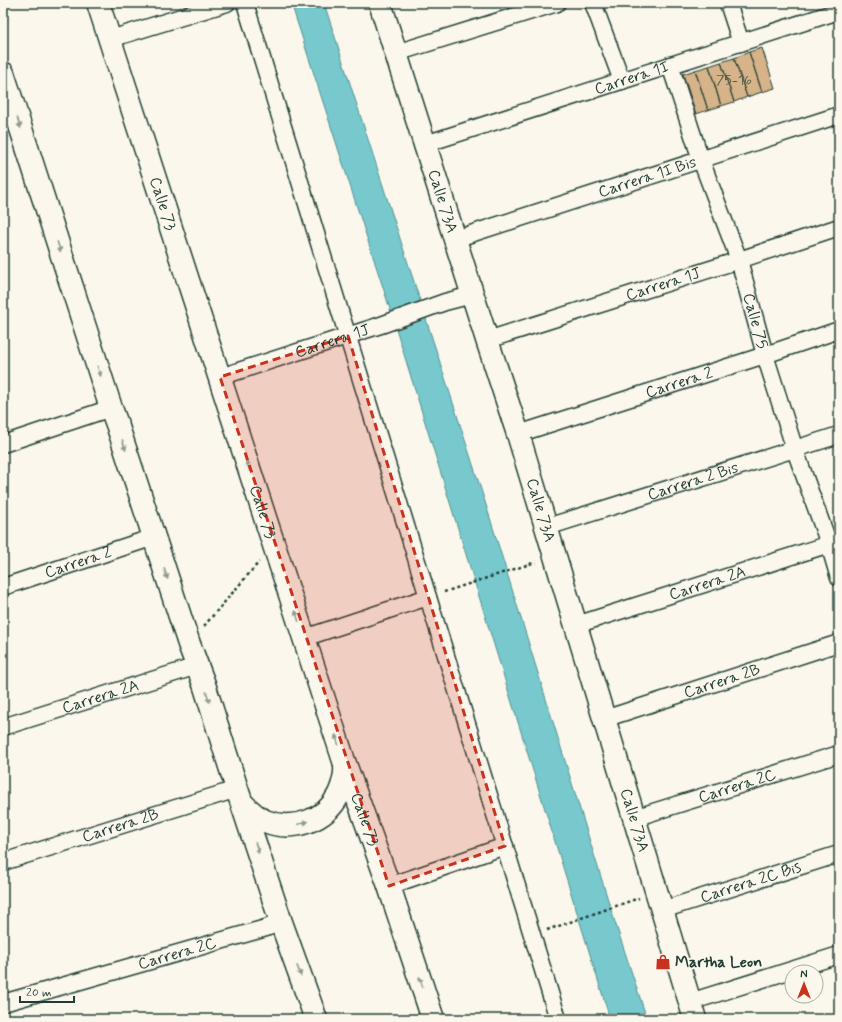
<svg xmlns="http://www.w3.org/2000/svg" width="842" height="1022" font-family="Mynerve,sans-serif">
	<rect width="100%" height="100%" fill="#fbf7ec"/>
	<filter id="ink" filterUnits="userSpaceOnUse"><feTurbulence type="fractalNoise" baseFrequency=".025" numOctaves="2"/><feDisplacementMap in="SourceGraphic" scale="8" xChannelSelector="R" yChannelSelector="G"/><feConvolveMatrix kernelMatrix="1 2 1 2 8 2 1 2 1" color-interpolation-filters="sRGB"/></filter>
	<g filter="url(#ink)">
		<path fill="#77c9ce" stroke="#549190" d="M 291,3 L 324,3 L 486,505 L 613,916 L 647,1019 L 610,1019 L 389,306 Z"/>
		<path fill="#d6b388" stroke="#1f3d34" d="M 762,48 L 775,88 L 762,92 L 749,52 Z
			M 749,52 L 762,92 L 747,97 L 734,58 Z
			M 734,58 L 747,97 L 734,102 L 721,62 Z
			M 721,62 L 734,102 L 721,106 L 709,66 Z
			M 709,66 L 721,106 L 708,110 L 695,70 Z
			M 695,70 L 708,110 L 696,114 L 683,74 Z"/>
		<g fill="none" stroke-linecap="round" stroke-linejoin="round">
			<defs>
				<g id="street">
					<path d="M 245,3 L 558,1019"/>
					<path d="M 593,3 L 622,81"/>
					<path d="M 728,3 L 741,43"/>
					<path d="M 110,40 L 123,35 L 227,3"/>
					<path d="M 396,53 L 557,3"/>
					<path id="s1" d="M 670,65 L 701,160 L 739,260 L 765,355 L 795,450 L 829,544 L 839,578"/>
					<path id="s2" d="M 425,144 L 839,11"/>
					<path id="s3" d="M 455,239 L 839,115"/>
					<path id="s4" d="M 487,340 L 739,260 L 839,227"/>
					<path id="s5" d="M 220,377 L 381,325 L 445,302 L 472,295"/>
					<path id="s6" d="M 518,434 L 765,355 L 839,330"/>
					<path d="M 3,444 L 111,408"/>
					<path id="s7" d="M 547,527 L 839,435"/>
					<path id="s8" d="M 3,587 L 154,537"/>
					<path id="s9" d="M 576,625 L 839,541"/>
					<path d="M 304,638 L 428,597"/>
					<path id="s10" d="M 604,719 L 839,643"/>
					<path id="s11" d="M 3,727 L 197,666"/>
					<path id="s12" d="M 634,818 L 839,754"/>
					<path id="s13" d="M 3,862 L 237,789"/>
					<path d="M 389,886 L 505,846"/>
					<path id="s14" d="M 662,910 L 839,854"/>
					<path d="M 690,1002 L 839,955"/>
					<path id="s15" d="M 3,1003 L 266,928 L 281,922"/>
				</g>
				<g id="secondary">
					<path id="s16" d="M 98,3 L 344,761 L 389,886 L 433,1019"/>
					<path id="s17" d="M 380,3 L 487,340 L 518,434 L 695,1019"/>
					<path d="M 3,73 L 111,408 L 118,427 L 189,644 L 204,684 L 237,789 L 281,922 L 316,1019"/>
					<path d="M 243,804 C 250,811 256,817 265,821 C 292,832 326,821 339,794 C 343,785 346,775 345,765"/>
				</g>
			</defs>
			<use href="#street" stroke="#1f3d34" stroke-width="19"/>
			<use href="#secondary" stroke="#1f3d34" stroke-width="25"/>
			<path stroke="#1f3d34" stroke-width="2.5" stroke-dasharray="3 3" stroke-linecap="butt" d="M 263,6 L 272,3
				M 444,592 L 536,562
				M 204,626 L 259,562
				M 547,930 L 639,898"/>
			<use href="#street" stroke="#fbf7ec" stroke-width="16"/>
			<use href="#secondary" stroke="#fbf7ec" stroke-width="22"/>
		</g>
		<defs><path id="oneway-solid" d="M-6-.8H1V-3.2L6.5 0L1 3.2V.8H-6Z"/></defs>
		<g fill="#8d9a90">
			<use href="#oneway-solid" transform="translate(19 123) rotate(72)"/>
			<use href="#oneway-solid" transform="translate(59 247) rotate(72)"/>
			<use href="#oneway-solid" transform="translate(99 371) rotate(72)"/>
			<use href="#oneway-solid" transform="translate(124 445) rotate(72)"/>
			<use href="#oneway-solid" transform="translate(248 466) rotate(-108)"/>
			<use href="#oneway-solid" transform="translate(166 574) rotate(72)"/>
			<use href="#oneway-solid" transform="translate(297 616) rotate(-108)"/>
			<use href="#oneway-solid" transform="translate(208 697) rotate(72)"/>
			<use href="#oneway-solid" transform="translate(337 740) rotate(-108)"/>
			<use href="#oneway-solid" transform="translate(303 823) rotate(-15)"/>
			<use href="#oneway-solid" transform="translate(257 848) rotate(72)"/>
			<use href="#oneway-solid" transform="translate(299 971) rotate(70)"/>
			<use href="#oneway-solid" transform="translate(421 982) rotate(-109)"/>
		</g>
	</g>
	<path fill="#c8321e" fill-opacity="0.2" stroke="#c8321e" stroke-width="3" stroke-dasharray="8 5" stroke-linejoin="round" d="M 348,336 L 505,846 L 389,886 L 220,377 Z"/>
	<defs>
		<symbol id="shop-bare" viewBox="-9 -9 18 18"><path d="M-5-2.5h2.3a2.7 3.5 0 0 1 5.4 0H5L5.5 6h-11ZM-1.5-2.5h3a1.5 2.3 0 0 0-3 0Z" fill="#c8321e" stroke="#fbf7ec" stroke-width="2.5" paint-order="stroke"/></symbol>
	</defs>
	<g fill-rule="evenodd">
		<use href="#shop-bare" x="652" y="951" width="22" height="22"/>
	</g>
	<g text-anchor="middle" dominant-baseline="central" stroke-width="4" stroke-linejoin="round" paint-order="stroke">
		<g font-size="14" fill="#4d5a49">
			<text x="734" y="80">75-16</text>
		</g>
		<g font-size="16" fill="#1f3d34" stroke="#fbf7ec">
			<text stroke="none"><textPath href="#s2" startOffset="217">Carrera 1I</textPath></text>
			<text stroke="none"><textPath href="#s3" startOffset="202">Carrera 1I Bis</textPath></text>
			<text stroke="none"><textPath href="#s17" startOffset="208">Calle 73A</textPath></text>
			<text stroke="none"><textPath href="#s16" startOffset="211">Calle 73</textPath></text>
			<text stroke="none"><textPath href="#s4" startOffset="185">Carrera 1J</textPath></text>
			<text stroke="none"><textPath href="#s1" startOffset="270">Calle 75</textPath></text>
			<text stroke="none"><textPath href="#s5" startOffset="118">Carrera 1J</textPath></text>
			<text stroke="none"><textPath href="#s6" startOffset="169">Carrera 2</textPath></text>
			<text stroke="none"><textPath href="#s7" startOffset="153">Carrera 2 Bis</textPath></text>
			<text stroke="none"><textPath href="#s17" startOffset="532">Calle 73A</textPath></text>
			<text stroke="none"><textPath href="#s16" startOffset="535">Calle 73</textPath></text>
			<text stroke="none"><textPath href="#s8" startOffset="79">Carrera 2</textPath></text>
			<text stroke="none"><textPath href="#s9" startOffset="138">Carrera 2A</textPath></text>
			<text stroke="none"><textPath href="#s10" startOffset="124">Carrera 2B</textPath></text>
			<text stroke="none"><textPath href="#s11" startOffset="102">Carrera 2A</textPath></text>
			<text stroke="none"><textPath href="#s12" startOffset="108">Carrera 2C</textPath></text>
			<text stroke="none"><textPath href="#s16" startOffset="859">Calle 73</textPath></text>
			<text stroke="none"><textPath href="#s17" startOffset="856">Calle 73A</textPath></text>
			<text stroke="none"><textPath href="#s13" startOffset="123">Carrera 2B</textPath></text>
			<text stroke="none"><textPath href="#s14" startOffset="93">Carrera 2C Bis</textPath></text>
			<text stroke="none"><textPath href="#s15" startOffset="181">Carrera 2C</textPath></text>
		</g>
		<g font-size="16" font-weight="bold" fill="#1f3d34" stroke="#fbf7ec" text-anchor="start">
			<text x="675" y="962">Martha Leon</text>
		</g>
	</g>
	<rect width="842" height="1022" fill="none" stroke="#fbf7ec" stroke-width="16"/>
	<rect x="8" y="8" width="826" height="1006" fill="none" stroke="#1f3d34" stroke-width="1.5" filter="url(#ink)"/>
	<g transform="translate(804 984)"><circle r="19" fill="#fbf7ec" stroke="#a3ada2"/>
	<path d="M0-3L7 15L0 10L-7 15Z" fill="#c8321e"/>
	<text y="-6" font-size="11" font-weight="bold" text-anchor="middle" fill="#1f3d34">N</text>
	</g>
	<path d="M20 996v6h54v-6" fill="none" stroke="#1f3d34" stroke-width="2"/>
	<text x="26" y="996" font-size="12" fill="#1f3d34" stroke="#fbf7ec" stroke-width="3" paint-order="stroke">20 m</text>
</svg>
